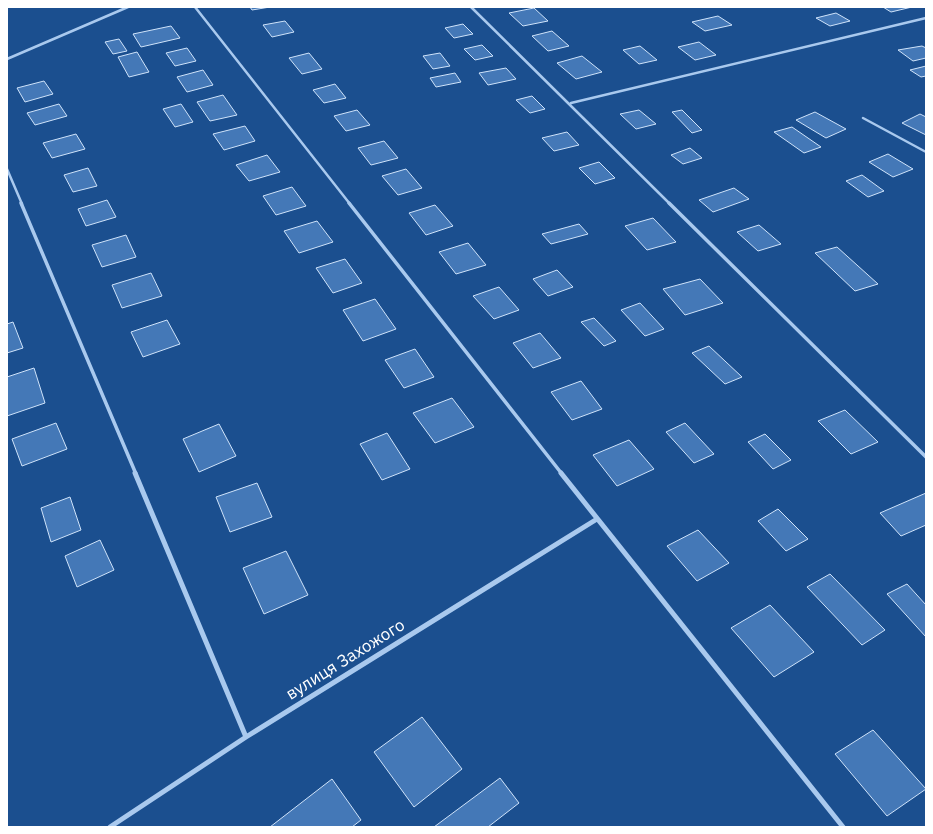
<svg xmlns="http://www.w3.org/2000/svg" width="933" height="834" font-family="'IBM Plex Sans',sans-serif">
	<rect width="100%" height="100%" fill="#1b4f8f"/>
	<path fill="#4478b7" stroke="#cfe3fa" d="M 250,7 L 270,7 L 252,10 Z
		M 883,7 L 912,7 L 891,12 Z
		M 534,8 L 548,21 L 523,26 L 509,13 Z
		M 836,13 L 850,21 L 830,26 L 816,18 Z
		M 718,16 L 732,25 L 705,31 L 692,22 Z
		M 285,21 L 294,32 L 272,37 L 263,25 Z
		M 463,24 L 473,34 L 454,38 L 445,28 Z
		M 171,26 L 180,38 L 141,47 L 133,34 Z
		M 552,31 L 569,46 L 548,51 L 532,36 Z
		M 119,39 L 127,51 L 113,54 L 105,42 Z
		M 699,42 L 716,55 L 695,60 L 678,47 Z
		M 482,45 L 493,56 L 475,60 L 464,49 Z
		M 640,46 L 657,60 L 639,64 L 623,50 Z
		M 922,46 L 926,48 L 926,58 L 913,61 L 898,50 Z
		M 187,48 L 196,61 L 175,66 L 166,53 Z
		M 137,52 L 149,72 L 129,77 L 118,57 Z
		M 309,53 L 322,69 L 302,74 L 289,58 Z
		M 440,53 L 450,66 L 433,69 L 423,56 Z
		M 582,56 L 602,72 L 576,79 L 557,63 Z
		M 926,66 L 926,76 L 921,77 L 910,70 Z
		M 506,68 L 516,79 L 488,85 L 479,73 Z
		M 203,70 L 213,85 L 187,92 L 177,77 Z
		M 455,73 L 461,82 L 436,87 L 430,78 Z
		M 44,81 L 53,94 L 25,102 L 17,88 Z
		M 335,84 L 346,98 L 324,103 L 313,90 Z
		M 223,95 L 237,115 L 210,121 L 197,102 Z
		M 532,96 L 545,109 L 530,113 L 516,100 Z
		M 59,104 L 67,116 L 35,125 L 27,113 Z
		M 181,104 L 193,122 L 175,127 L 163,109 Z
		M 357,110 L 370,125 L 346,131 L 334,116 Z
		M 639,110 L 656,124 L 636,129 L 620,114 Z
		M 682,110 L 702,130 L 692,133 L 672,112 Z
		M 815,112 L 846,129 L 826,138 L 796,120 Z
		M 920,114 L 926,117 L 926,135 L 902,123 Z
		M 245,126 L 255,141 L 224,150 L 213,134 Z
		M 792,127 L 821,147 L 804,153 L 774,132 Z
		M 567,132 L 579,145 L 554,151 L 542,138 Z
		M 76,134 L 85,149 L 52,158 L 43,143 Z
		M 384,141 L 398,158 L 371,165 L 358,148 Z
		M 690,148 L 702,158 L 683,164 L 671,155 Z
		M 888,154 L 913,169 L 893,177 L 869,162 Z
		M 267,155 L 280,172 L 249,181 L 236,165 Z
		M 599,162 L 615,178 L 595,184 L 579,168 Z
		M 88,168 L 97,186 L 73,192 L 64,175 Z
		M 406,169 L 422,188 L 398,195 L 382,176 Z
		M 862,175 L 884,191 L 868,197 L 846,181 Z
		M 292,187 L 306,206 L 276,215 L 263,196 Z
		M 734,188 L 749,199 L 713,212 L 699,200 Z
		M 107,200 L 116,217 L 86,226 L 78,209 Z
		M 435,205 L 453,226 L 426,235 L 409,213 Z
		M 653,218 L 676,242 L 647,250 L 625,226 Z
		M 317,221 L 333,242 L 299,253 L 284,231 Z
		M 579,224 L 588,234 L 551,244 L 542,234 Z
		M 759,225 L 781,244 L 758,251 L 737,232 Z
		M 126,235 L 136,257 L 102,267 L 92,245 Z
		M 468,243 L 486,265 L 456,274 L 439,252 Z
		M 837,247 L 878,284 L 855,291 L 815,253 Z
		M 345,259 L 362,283 L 333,293 L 316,268 Z
		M 557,270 L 573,287 L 548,296 L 533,279 Z
		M 151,273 L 162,296 L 122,308 L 112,285 Z
		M 700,279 L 723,303 L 685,315 L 663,289 Z
		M 499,287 L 519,310 L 494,319 L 473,296 Z
		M 375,299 L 396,329 L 363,341 L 343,310 Z
		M 640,303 L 664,329 L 645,336 L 621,310 Z
		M 594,318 L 616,341 L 604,346 L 581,322 Z
		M 167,320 L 180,344 L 143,357 L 131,332 Z
		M 13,322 L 23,348 L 7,353 L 7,324 Z
		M 540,333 L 561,358 L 533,368 L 513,343 Z
		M 709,346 L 742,377 L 725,384 L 692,353 Z
		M 415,349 L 434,377 L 404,388 L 385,360 Z
		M 34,368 L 45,403 L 7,416 L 7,377 Z
		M 581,381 L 602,409 L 572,420 L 551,392 Z
		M 452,398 L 474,427 L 435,443 L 413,413 Z
		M 845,410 L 878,442 L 851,454 L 818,421 Z
		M 56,423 L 67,449 L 22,466 L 12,439 Z
		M 685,423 L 714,454 L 694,463 L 666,432 Z
		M 219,424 L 236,456 L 199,472 L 183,439 Z
		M 387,433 L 410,469 L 382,480 L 360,444 Z
		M 765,434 L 791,460 L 773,469 L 748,442 Z
		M 629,440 L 654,469 L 617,486 L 593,455 Z
		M 257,483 L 272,517 L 230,532 L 216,497 Z
		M 926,493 L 926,525 L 901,536 L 880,513 Z
		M 70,497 L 81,530 L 51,542 L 41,508 Z
		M 778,509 L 808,539 L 786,551 L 758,521 Z
		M 698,530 L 729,563 L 697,581 L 667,546 Z
		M 100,540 L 114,570 L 77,587 L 65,556 Z
		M 286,551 L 308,595 L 264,614 L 243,568 Z
		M 830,574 L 885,630 L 862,645 L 807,587 Z
		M 907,584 L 926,605 L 926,637 L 887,594 Z
		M 770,605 L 814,652 L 774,677 L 731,628 Z
		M 422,717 L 462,769 L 414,807 L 374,752 Z
		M 873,730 L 926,789 L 887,816 L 835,754 Z
		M 500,778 L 519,803 L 488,827 L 434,827 Z
		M 332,779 L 361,820 L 352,827 L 270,827 Z"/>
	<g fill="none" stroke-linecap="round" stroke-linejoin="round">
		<path stroke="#a9c9ee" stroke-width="2.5" d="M 195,7 L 350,204
			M 471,7 L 670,204
			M 7,59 L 128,7
			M 571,103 L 926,18
			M 863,118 L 926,152
			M 7,169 L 22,204"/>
		<path stroke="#a9c9ee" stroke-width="3.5" d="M 21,203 L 136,474
			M 349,203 L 562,474
			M 669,203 L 926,457"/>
		<path stroke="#a9c9ee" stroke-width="5" d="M 135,473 L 246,737
			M 561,473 L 843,827
			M 110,827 L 246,737 L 597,519"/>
	</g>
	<g text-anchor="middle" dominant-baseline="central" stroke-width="3" stroke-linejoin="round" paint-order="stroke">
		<g font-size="17" fill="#fff" stroke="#1b4f8f">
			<text transform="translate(345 659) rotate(-32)">вулиця Захожого</text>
		</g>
	</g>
	<rect width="933" height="834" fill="none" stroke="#ffffff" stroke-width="16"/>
</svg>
